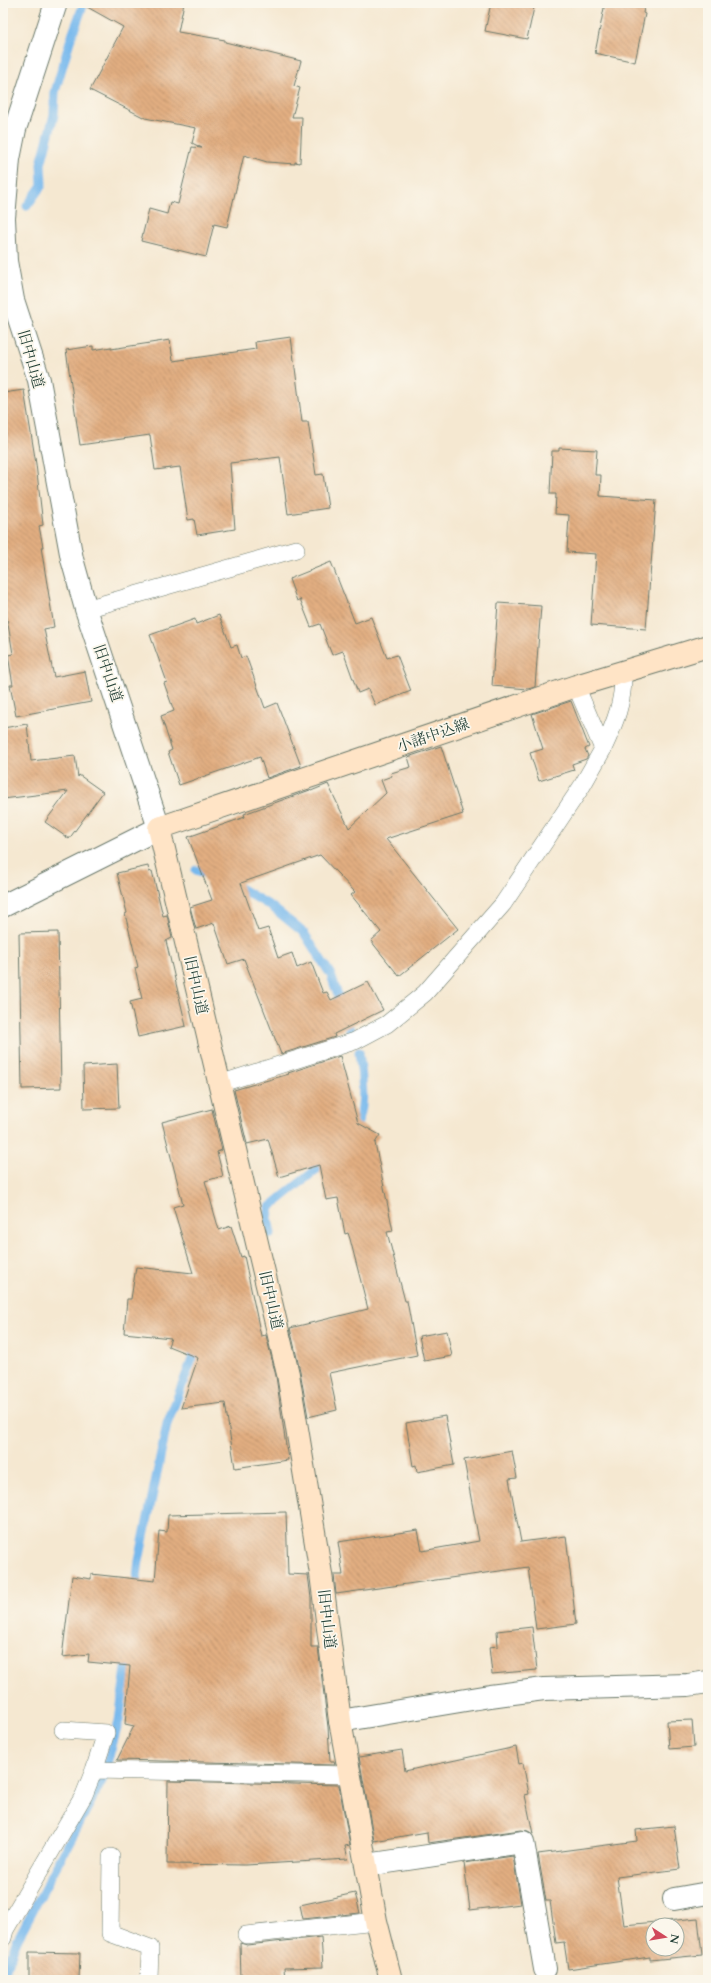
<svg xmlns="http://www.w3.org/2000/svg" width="711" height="1983" font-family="Cardo,'Noto Serif JP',serif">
	<defs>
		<pattern id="building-back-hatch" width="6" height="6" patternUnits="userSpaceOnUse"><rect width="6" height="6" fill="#e2ae81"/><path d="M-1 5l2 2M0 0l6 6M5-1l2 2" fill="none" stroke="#b78f6a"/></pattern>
	</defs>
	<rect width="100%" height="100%" fill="#fbf7ec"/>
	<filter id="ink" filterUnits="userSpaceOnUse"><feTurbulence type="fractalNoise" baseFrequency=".025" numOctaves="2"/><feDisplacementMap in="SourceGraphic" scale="8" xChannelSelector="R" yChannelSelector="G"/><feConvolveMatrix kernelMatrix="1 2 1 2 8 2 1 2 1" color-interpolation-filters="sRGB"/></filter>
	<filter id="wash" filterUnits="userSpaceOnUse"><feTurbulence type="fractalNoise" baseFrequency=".012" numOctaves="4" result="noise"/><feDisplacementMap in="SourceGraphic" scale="16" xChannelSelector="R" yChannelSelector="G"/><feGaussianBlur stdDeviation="0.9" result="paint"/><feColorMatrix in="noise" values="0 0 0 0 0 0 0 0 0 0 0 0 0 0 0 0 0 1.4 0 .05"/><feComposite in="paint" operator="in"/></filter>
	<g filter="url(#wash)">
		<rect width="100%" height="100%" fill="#f5e8d1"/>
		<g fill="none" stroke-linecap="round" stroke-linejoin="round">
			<path stroke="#78b9ed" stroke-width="9" d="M 27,206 L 42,185 L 41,164 L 54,115 L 55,92 L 70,41 L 84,3
				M 196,870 L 212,876
				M 233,884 L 272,907 L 304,933 L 331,975 L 350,1030
				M 353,1133 C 368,1108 362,1079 359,1052
				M 271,1234 L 268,1218 L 270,1207 L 328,1160
				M 135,1591 L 139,1561 L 167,1424 L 198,1344
				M 3,1975 L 17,1940 L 102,1781 L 119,1721 L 128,1653"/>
		</g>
		<g id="blocks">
			<path fill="url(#building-back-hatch)" fill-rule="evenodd" d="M 80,3 L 184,3 L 178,32 L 225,40 L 225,42 L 301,61 L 294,86 L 300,88 L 292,117 L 302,117 L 300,163 L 295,162 L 295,164 L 267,162 L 244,155 L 227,227 L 214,224 L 206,257 L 141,241 L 149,209 L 167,214 L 170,202 L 178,204 L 192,147 L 202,148 L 192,143 L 196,128 L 145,118 L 90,90 L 123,27 Z
				M 491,3 L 535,3 L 527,39 L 485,31 Z
				M 605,3 L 645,3 L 643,13 L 645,14 L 635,62 L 595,53 Z
				M 291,337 L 302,422 L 308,422 L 316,475 L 323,474 L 328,508 L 288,514 L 280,457 L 230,463 L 235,529 L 197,535 L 194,519 L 188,520 L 180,467 L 155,470 L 150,435 L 80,445 L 66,350 L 93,346 L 93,350 L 111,347 L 111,349 L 170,340 L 173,361 L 256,349 L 255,342 Z
				M 24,390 L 36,464 L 43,525 L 39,526 L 43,547 L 41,547 L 54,627 L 44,629 L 54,677 L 85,671 L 91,702 L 16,716 L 10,685 L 13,685 L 8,655 L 13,654 L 3,594 L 3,393 Z
				M 559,448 L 597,450 L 595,475 L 601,475 L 600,496 L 656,500 L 646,629 L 591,625 L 596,554 L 567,552 L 569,515 L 555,514 L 556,494 L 550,494 L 552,451 L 559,451 Z
				M 331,562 L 355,623 L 371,617 L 387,658 L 397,655 L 411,691 L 375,705 L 368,689 L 358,693 L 343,651 L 332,655 L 320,624 L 311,627 L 300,599 L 297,601 L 289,579 Z
				M 498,603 L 541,606 L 535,687 L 528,689 L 492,686 Z
				M 219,615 L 231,647 L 237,645 L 241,658 L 246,656 L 265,708 L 277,703 L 301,766 L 267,778 L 260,757 L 179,785 L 168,752 L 172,750 L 161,716 L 174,711 L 164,683 L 167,682 L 150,635 L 195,619 L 196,624 Z
				M 571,701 L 589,747 L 585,749 L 588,756 L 586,759 L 572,764 L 574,770 L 539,781 L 530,753 L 543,749 L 532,714 Z
				M 27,724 L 31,761 L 75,756 L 78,777 L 79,775 L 103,792 L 69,839 L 45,822 L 68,791 L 3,799 L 3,728 Z
				M 441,746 L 463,814 L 386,839 L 458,929 L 399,976 L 371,941 L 381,932 L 351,895 L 355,892 L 320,855 L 241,883 L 258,931 L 268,928 L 278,958 L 292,953 L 297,968 L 311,962 L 323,993 L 327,992 L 331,1000 L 368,982 L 383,1010 L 334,1034 L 335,1037 L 281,1054 L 244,959 L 228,964 L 214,923 L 196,929 L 190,907 L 212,900 L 188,837 L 245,817 L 244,814 L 310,790 L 311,791 L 328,784 L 349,828 L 386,793 L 381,780 L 392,776 L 391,773 L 411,767 L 408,757 Z
				M 148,866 L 149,872 L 152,871 L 163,916 L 167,915 L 172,938 L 166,941 L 186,1026 L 138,1037 L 130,1002 L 142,999 L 135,968 L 138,967 L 125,914 L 127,913 L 117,873 Z
				M 58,932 L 61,1088 L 22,1089 L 19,933 Z
				M 340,1056 L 358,1123 L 380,1135 L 375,1143 L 393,1231 L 387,1232 L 405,1301 L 407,1301 L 417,1355 L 329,1373 L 337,1410 L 308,1417 L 300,1371 L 290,1328 L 368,1309 L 350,1239 L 348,1233 L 345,1234 L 338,1198 L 326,1200 L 319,1165 L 279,1177 L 268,1139 L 247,1144 L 234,1090 L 289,1074 L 288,1073 Z
				M 117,1064 L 119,1108 L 84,1109 L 83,1066 Z
				M 212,1109 L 222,1150 L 217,1152 L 223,1176 L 205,1181 L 219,1230 L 231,1226 L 241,1257 L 244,1256 L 261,1336 L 266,1335 L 276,1376 L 288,1460 L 235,1468 L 225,1403 L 181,1408 L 198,1358 L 168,1346 L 171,1338 L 124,1333 L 127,1299 L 131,1299 L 136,1267 L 193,1273 L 173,1207 L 183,1204 L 162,1122 Z
				M 447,1331 L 452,1356 L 424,1361 L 419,1336 Z
				M 445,1416 L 454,1465 L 417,1472 L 416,1465 L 413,1466 L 406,1423 Z
				M 512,1451 L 517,1478 L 509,1479 L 521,1542 L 566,1536 L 576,1624 L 536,1629 L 528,1567 L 336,1594 L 334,1575 L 343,1575 L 338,1542 L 418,1530 L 422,1551 L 479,1541 L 464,1460 Z
				M 286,1512 L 288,1574 L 308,1575 L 311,1598 L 311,1647 L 318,1647 L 328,1727 L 330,1761 L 334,1761 L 335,1765 L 117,1760 L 134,1726 L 125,1724 L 130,1666 L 88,1662 L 89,1654 L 62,1657 L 72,1576 L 91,1579 L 91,1574 L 155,1581 L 159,1531 L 167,1532 L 168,1515 Z
				M 532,1627 L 537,1670 L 492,1674 L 489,1647 L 498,1646 L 497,1631 Z
				M 692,1720 L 694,1747 L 669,1749 L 667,1721 Z
				M 516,1747 L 519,1764 L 523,1763 L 529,1794 L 525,1795 L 533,1834 L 528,1831 L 521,1830 L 428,1843 L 427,1832 L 374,1841 L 359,1757 L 402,1750 L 405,1771 Z
				M 168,1781 L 339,1785 L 350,1845 L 345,1846 L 348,1859 L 246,1865 L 167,1864 Z
				M 674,1826 L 680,1869 L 617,1877 L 624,1925 L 698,1918 L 702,1955 L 650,1960 L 650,1957 L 568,1969 L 564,1942 L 556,1943 L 550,1901 L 546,1901 L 538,1854 L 637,1841 L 636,1830 ZM 653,1925 L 677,1925 L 677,1949 L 653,1949 Z
				M 513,1856 L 521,1904 L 470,1910 L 464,1863 Z
				M 355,1893 L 360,1913 L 303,1919 L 300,1905 Z
				M 321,1937 L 323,1967 L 284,1968 L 285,1980 L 241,1980 L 240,1943 L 247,1945 Z
				M 29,1952 L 80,1953 L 79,1980 L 29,1980 Z"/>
		</g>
	</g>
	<g filter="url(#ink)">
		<use href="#blocks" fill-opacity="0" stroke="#6a796b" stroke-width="1"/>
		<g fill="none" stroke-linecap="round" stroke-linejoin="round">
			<defs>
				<path id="service" d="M 86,609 L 296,549
					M 603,749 C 615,723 624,701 623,672
					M 219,1084 L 355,1041 L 387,1024 L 425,993 L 503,904 L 582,786 L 603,749 L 576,686
					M 94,1770 L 351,1775
					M 111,1857 L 110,1933 L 150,1948 L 149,1980
					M 246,1935 L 376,1921
					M 3,1938 L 5,1930 L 84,1795 L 94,1770 L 106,1733 L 63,1730"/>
				<path id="minor" d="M 56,3 L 15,129 L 9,159 L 4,218 L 6,261 L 13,300 L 39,380 L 72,559 L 86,609 L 159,828
					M 340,1721 L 490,1696 L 544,1689 L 688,1685 L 708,1682
					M 367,1865 L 523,1842 L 545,1969
					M 674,1899 L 708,1893"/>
				<path id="tertiary" d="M 3,906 L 159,828"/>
				<path id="secondary" d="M 391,1980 L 376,1921 L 340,1721 L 321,1574 L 288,1374 L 159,828 L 576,686 L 708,646"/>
			</defs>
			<use href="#service" stroke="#6a796b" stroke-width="18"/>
			<use href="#minor" stroke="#6a796b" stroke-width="24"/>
			<use href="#tertiary" stroke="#6a796b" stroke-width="24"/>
			<use href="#secondary" stroke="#6a796b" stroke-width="24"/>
			<use href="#service" stroke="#fff" stroke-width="17"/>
			<use href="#minor" stroke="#fff" stroke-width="22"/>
			<use href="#tertiary" stroke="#fff" stroke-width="22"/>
			<use href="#secondary" stroke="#ffe4c6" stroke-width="22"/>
		</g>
	</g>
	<g text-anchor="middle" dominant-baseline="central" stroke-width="3.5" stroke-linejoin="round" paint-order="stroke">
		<g font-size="15" fill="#1f3d34" stroke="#fbf7ec">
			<text transform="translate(31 359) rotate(74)">旧中山道</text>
			<text transform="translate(108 673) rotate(71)">旧中山道</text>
			<text transform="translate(433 735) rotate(-19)">小諸中込線</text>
			<text transform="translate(196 985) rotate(77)">旧中山道</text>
			<text transform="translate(271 1300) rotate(77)">旧中山道</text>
			<text transform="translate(327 1619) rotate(83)">旧中山道</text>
		</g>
	</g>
	<rect width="711" height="1983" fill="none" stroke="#fbf7ec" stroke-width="16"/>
	<g transform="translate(665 1937) rotate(102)"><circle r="19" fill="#fbf7ec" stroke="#a3ada2"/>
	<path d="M0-3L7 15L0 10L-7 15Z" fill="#d1495b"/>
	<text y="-6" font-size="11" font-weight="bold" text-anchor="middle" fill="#1f3d34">N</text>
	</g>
</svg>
